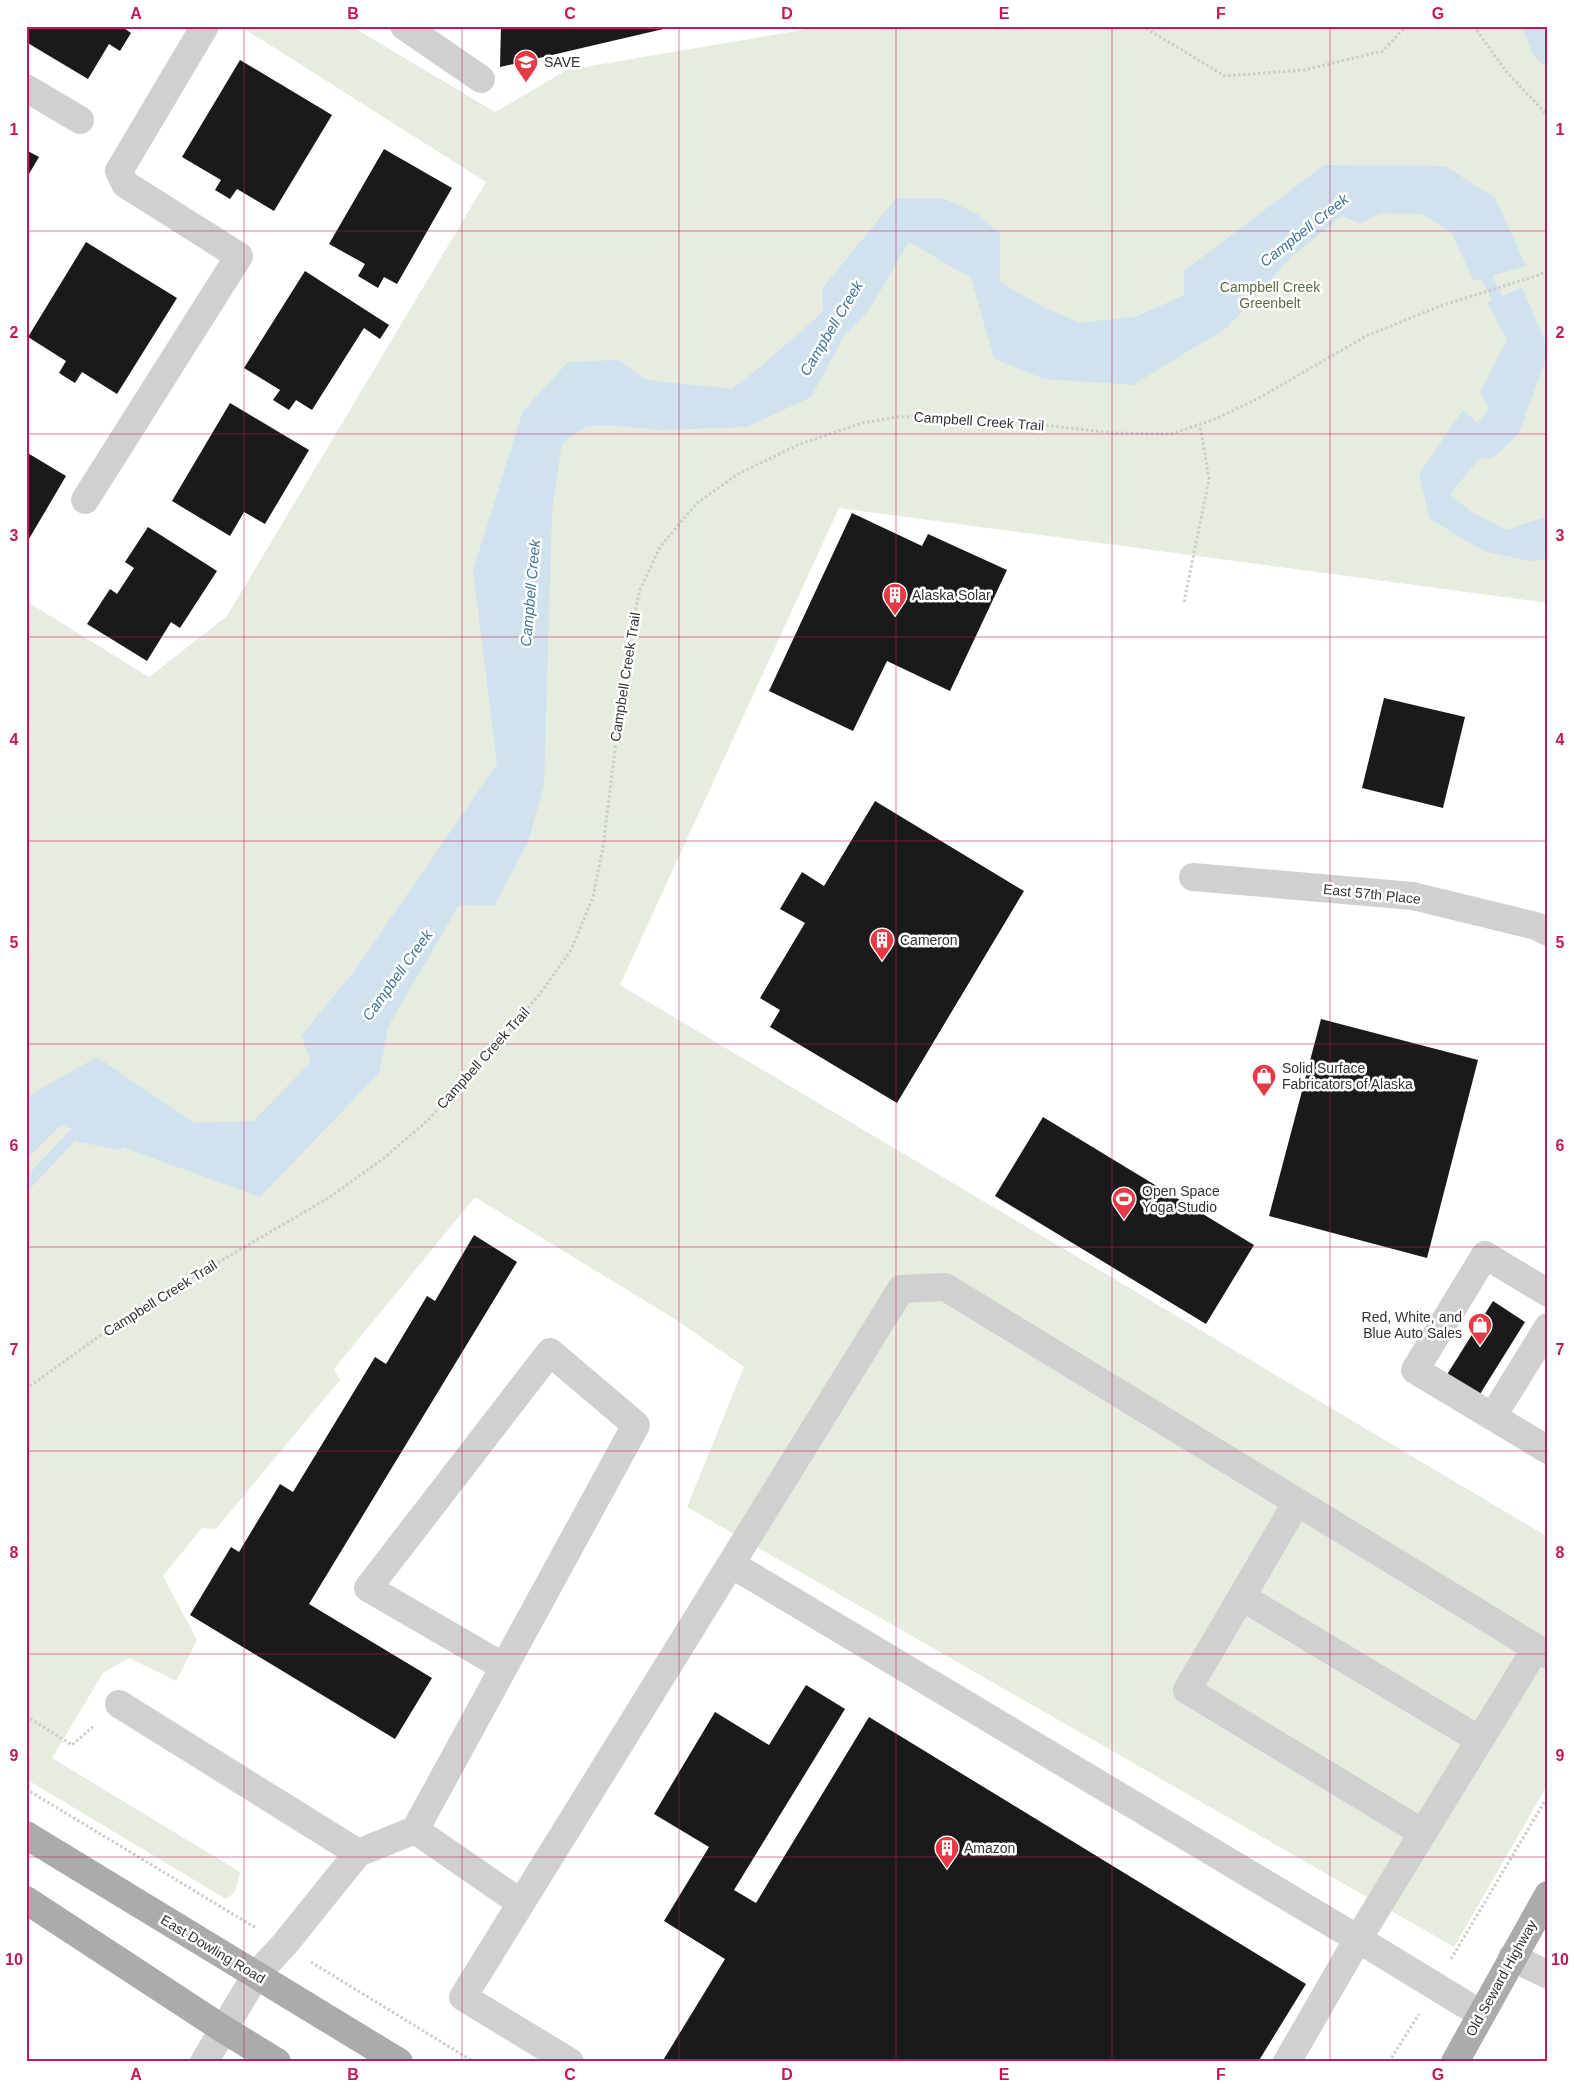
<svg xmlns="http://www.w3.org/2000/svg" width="1574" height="2088" font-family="Arial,sans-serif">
	<rect width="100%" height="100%" fill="#fff"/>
	<path fill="#e6ecdf" d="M 240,26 L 351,26 L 495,112 L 567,70 L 825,26 L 1548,26 L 1548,603 L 839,508 L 620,985 L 1548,1537 L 1548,1784 L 1454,1947 L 687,1507 L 744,1367 L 678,1321 L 475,1197 L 334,1369 L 340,1380 L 216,1529 L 202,1528 L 163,1576 L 197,1640 L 176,1681 L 129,1658 L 103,1673 L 52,1758 L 240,1872 L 235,1892 L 226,1899 L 26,1779 L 26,601 L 149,677 L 227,616 L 486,182 Z"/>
	<path fill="#cfe2ee" d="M 1522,26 L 1548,26 L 1548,70 L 1532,53 Z
		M 1324,165 L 1445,166 L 1495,198 L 1526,266 L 1474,281 L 1451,232 L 1422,214 L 1380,213 L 1360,224 L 1342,216 L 1290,258 L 1228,327 L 1133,385 L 1044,379 L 994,359 L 971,278 L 909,242 L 869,310 L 844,336 L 811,397 L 747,427 L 661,430 L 616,426 L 587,426 L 562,443 L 552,511 L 544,785 L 528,842 L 494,906 L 459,905 L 388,1027 L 379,1073 L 260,1197 L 61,1125 L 26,1160 L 26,1097 L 97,1057 L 194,1123 L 253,1121 L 311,1062 L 301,1036 L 355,970 L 497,764 L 473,570 L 523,411 L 568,362 L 618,360 L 647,380 L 732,389 L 759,368 L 823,312 L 822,289 L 896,198 L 943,198 L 977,214 L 1000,233 L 1000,282 L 1045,308 L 1080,323 L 1138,316 L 1184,295 L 1184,271 Z
		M 1522,287 L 1548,348 L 1548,353 L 1519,433 L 1493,458 L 1479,459 L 1450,494 L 1469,510 L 1506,530 L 1548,516 L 1548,559 L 1528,561 L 1484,551 L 1430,519 L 1419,474 L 1463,410 L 1477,423 L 1489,409 L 1480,392 L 1507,339 L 1487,303 Z"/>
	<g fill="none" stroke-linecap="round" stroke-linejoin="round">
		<path stroke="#cfe2ee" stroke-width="11" d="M 1481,264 L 1503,311
			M 26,1185 L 73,1135 L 119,1144"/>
	</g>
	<path fill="#1a1a1a" d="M 26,26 L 121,26 L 131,33 L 120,51 L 109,44 L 88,79 L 26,42 Z
		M 501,26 L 672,26 L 672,27 L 500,67 Z
		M 240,60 L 332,115 L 274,211 L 237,189 L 230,199 L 215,190 L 221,180 L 182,157 Z
		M 384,149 L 452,188 L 397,284 L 384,277 L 378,288 L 358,276 L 365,264 L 329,244 Z
		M 26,150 L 39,157 L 26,179 Z
		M 86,242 L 177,298 L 117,394 L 82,372 L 75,383 L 59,373 L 66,361 L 28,337 Z
		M 305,271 L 389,325 L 380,339 L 364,328 L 312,410 L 296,400 L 289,410 L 273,400 L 280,390 L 244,368 Z
		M 230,403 L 309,450 L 265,524 L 244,512 L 230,536 L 172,501 Z
		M 26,452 L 66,476 L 26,544 Z
		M 852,513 L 922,546 L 928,534 L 1007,570 L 950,691 L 887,661 L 853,731 L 769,691 Z
		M 148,527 L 217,571 L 180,628 L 171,622 L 147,661 L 87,624 L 110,589 L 117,594 L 134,568 L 125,562 Z
		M 1384,698 L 1465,717 L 1443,808 L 1362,788 Z
		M 875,801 L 1024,891 L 897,1103 L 770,1027 L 780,1010 L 760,998 L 805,923 L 780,909 L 802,872 L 824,886 Z
		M 1321,1019 L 1478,1060 L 1427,1258 L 1269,1216 Z
		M 1043,1117 L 1254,1245 L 1206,1324 L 995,1196 Z
		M 474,1235 L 517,1262 L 309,1604 L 432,1678 L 395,1739 L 190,1615 L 231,1547 L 239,1552 L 280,1484 L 293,1492 L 375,1357 L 386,1364 L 427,1296 L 435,1301 Z
		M 1493,1301 L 1525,1322 L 1475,1402 L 1443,1381 Z
		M 806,1685 L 845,1709 L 734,1890 L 756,1903 L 869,1717 L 1306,1984 L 1258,2062 L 662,2062 L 725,1959 L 664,1921 L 709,1847 L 654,1814 L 715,1712 L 769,1745 Z"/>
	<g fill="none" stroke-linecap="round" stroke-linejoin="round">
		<path stroke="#cdcdcd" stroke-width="3" stroke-dasharray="2.5 2.5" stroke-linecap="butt" d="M 1142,26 L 1225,76 L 1304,70 L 1383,51 L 1406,26
			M 1474,26 L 1505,70 L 1548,116
			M 1184,602 L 1209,479 L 1200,425
			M 26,1389 L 130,1314 L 330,1197 L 384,1158 L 427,1121 L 505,1036 L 542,991 L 571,950 L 593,897 L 603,847 L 629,637 L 640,590 L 660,547 L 697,503 L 738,474 L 800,444 L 862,423 L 897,417 L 935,416 L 1010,421 L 1114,433 L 1171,434 L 1213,420 L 1259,398 L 1366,336 L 1440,306 L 1539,275 L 1548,270
			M 26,1716 L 72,1745 L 95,1725
			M 26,1789 L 256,1928
			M 1451,1959 L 1548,1796
			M 311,1962 L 474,2062
			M 1389,2062 L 1419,2014"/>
		<path stroke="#d0d0d0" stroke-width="28" d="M 404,26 L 481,79
			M 26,88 L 80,120
			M 85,500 L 239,256 L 125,184 L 119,171 L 205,26
			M 1193,877 L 1413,896 L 1536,926 L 1548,932
			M 1548,1293 L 1485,1255 L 1415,1370 L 1548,1450
			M 1493,1416 L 1548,1327
			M 1297,1502 L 1187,1690 L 1423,1833
			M 731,1564 L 1358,1939 L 1287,2062
			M 1242,1597 L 1480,1740
			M 119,1704 L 358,1853
			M 415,1830 L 521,1903
			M 1512,1957 L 1548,1975
			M 1481,2014 L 1358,1939 L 1536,1648 L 1548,1655
			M 204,2062 L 256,1975 L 284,1945 L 358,1853 L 415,1830 L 636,1425 L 550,1352 L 368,1588 L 504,1667
			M 570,2062 L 463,1997 L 901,1289 L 945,1287 L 1536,1648"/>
		<path stroke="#ababab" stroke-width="28" d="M 26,1835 L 399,2062
			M 26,1900 L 223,2029 L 277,2062
			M 1455,2062 L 1548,1895"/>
	</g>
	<path fill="none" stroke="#c2185b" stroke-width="1" stroke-opacity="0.55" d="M 244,26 L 244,2062M 462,26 L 462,2062M 679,26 L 679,2062M 896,26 L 896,2062M 1112,26 L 1112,2062M 1330,26 L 1330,2062M 26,231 L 1548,231M 26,434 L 1548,434M 26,637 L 1548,637M 26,841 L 1548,841M 26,1044 L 1548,1044M 26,1247 L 1548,1247M 26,1451 L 1548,1451M 26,1654 L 1548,1654M 26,1857 L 1548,1857"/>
	<defs>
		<symbol id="school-pin" viewBox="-11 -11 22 30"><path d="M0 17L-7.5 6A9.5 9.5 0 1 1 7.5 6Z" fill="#e63946" stroke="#fff"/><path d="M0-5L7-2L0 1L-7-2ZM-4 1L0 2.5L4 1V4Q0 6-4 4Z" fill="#fff"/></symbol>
		<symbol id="building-pin" viewBox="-11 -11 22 30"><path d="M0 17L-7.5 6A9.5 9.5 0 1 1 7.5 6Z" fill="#e63946" stroke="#fff"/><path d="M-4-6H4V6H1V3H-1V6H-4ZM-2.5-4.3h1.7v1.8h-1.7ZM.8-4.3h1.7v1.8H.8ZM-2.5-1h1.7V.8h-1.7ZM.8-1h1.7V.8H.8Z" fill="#fff"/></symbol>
		<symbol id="shop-pin" viewBox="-11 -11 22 30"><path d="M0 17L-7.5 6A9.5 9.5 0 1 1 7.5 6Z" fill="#e63946" stroke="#fff"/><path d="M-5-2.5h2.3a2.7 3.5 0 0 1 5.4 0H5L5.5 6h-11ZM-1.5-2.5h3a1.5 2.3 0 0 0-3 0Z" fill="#fff"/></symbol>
		<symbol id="stadium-pin" viewBox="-11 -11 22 30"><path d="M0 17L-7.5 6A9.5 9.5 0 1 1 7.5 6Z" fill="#e63946" stroke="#fff"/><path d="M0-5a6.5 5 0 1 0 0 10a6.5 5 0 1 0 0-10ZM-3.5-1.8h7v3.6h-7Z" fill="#fff"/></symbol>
	</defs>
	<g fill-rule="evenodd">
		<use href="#school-pin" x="512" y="48" width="28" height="38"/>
		<use href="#building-pin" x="881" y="581" width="28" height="38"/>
		<use href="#building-pin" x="868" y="926" width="28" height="38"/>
		<use href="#shop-pin" x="1250" y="1062" width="28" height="38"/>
		<use href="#stadium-pin" x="1110" y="1185" width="28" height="38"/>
		<use href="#shop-pin" x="1466" y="1311" width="28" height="38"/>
		<use href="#building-pin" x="933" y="1834" width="28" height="38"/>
	</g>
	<g text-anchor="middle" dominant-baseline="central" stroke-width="5" stroke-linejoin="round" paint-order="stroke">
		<g font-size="14" fill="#333" stroke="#fff" text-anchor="start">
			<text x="544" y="62">SAVE</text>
			<text x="912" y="595">Alaska Solar</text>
			<text x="900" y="940">Cameron</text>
			<text x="1282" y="1068">Solid Surface<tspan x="1282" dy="16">Fabricators of Alaska</tspan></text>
			<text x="1142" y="1191">Open Space<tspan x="1142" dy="16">Yoga Studio</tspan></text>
			<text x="1462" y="1317" text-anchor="end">Red, White, and<tspan x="1462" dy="16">Blue Auto Sales</tspan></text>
			<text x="964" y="1848">Amazon</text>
		</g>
		<g font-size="14" fill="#56703f" stroke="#fff">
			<text x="1270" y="287">Campbell Creek<tspan x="1270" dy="16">Greenbelt</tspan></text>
		</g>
		<g font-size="14" fill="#333" stroke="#fff">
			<text transform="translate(979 421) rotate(4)">Campbell Creek Trail</text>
			<text transform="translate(625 677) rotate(-81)">Campbell Creek Trail</text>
			<text transform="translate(1372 894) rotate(6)">East 57th Place</text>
			<text transform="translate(483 1058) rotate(-48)">Campbell Creek Trail</text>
			<text transform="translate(160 1298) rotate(-32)">Campbell Creek Trail</text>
			<text transform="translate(213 1949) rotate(31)">East Dowling Road</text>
			<text transform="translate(1501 1978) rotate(-61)">Old Seward Highway</text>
		</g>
		<g font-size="15" font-style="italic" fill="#3f7597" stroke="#fff">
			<text transform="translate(1304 230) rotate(-38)">Campbell Creek</text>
			<text transform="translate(831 328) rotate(-59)">Campbell Creek</text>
			<text transform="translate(530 593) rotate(-85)">Campbell Creek</text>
			<text transform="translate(397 975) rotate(-54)">Campbell Creek</text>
		</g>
	</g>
	<rect width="1574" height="2088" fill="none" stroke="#ffffff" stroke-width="55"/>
	<rect x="28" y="28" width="1518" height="2032" fill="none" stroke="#c2185b" stroke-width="2"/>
	<g font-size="16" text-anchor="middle" font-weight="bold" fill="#c2185b">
		<text x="136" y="19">A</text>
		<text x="353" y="19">B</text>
		<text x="570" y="19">C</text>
		<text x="787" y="19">D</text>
		<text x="1004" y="19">E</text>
		<text x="1221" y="19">F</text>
		<text x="1438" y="19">G</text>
		<text x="14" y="135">1</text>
		<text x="1560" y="135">1</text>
		<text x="14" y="338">2</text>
		<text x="1560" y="338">2</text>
		<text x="14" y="541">3</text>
		<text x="1560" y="541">3</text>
		<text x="14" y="745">4</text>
		<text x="1560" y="745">4</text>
		<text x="14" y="948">5</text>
		<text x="1560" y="948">5</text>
		<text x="14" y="1151">6</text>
		<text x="1560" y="1151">6</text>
		<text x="14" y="1355">7</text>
		<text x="1560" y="1355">7</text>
		<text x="14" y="1558">8</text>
		<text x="1560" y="1558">8</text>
		<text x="14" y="1761">9</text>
		<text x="1560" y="1761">9</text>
		<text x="14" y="1965">10</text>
		<text x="1560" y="1965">10</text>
		<text x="136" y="2080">A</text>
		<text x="353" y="2080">B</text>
		<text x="570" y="2080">C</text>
		<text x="787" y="2080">D</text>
		<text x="1004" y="2080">E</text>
		<text x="1221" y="2080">F</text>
		<text x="1438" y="2080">G</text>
	</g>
</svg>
